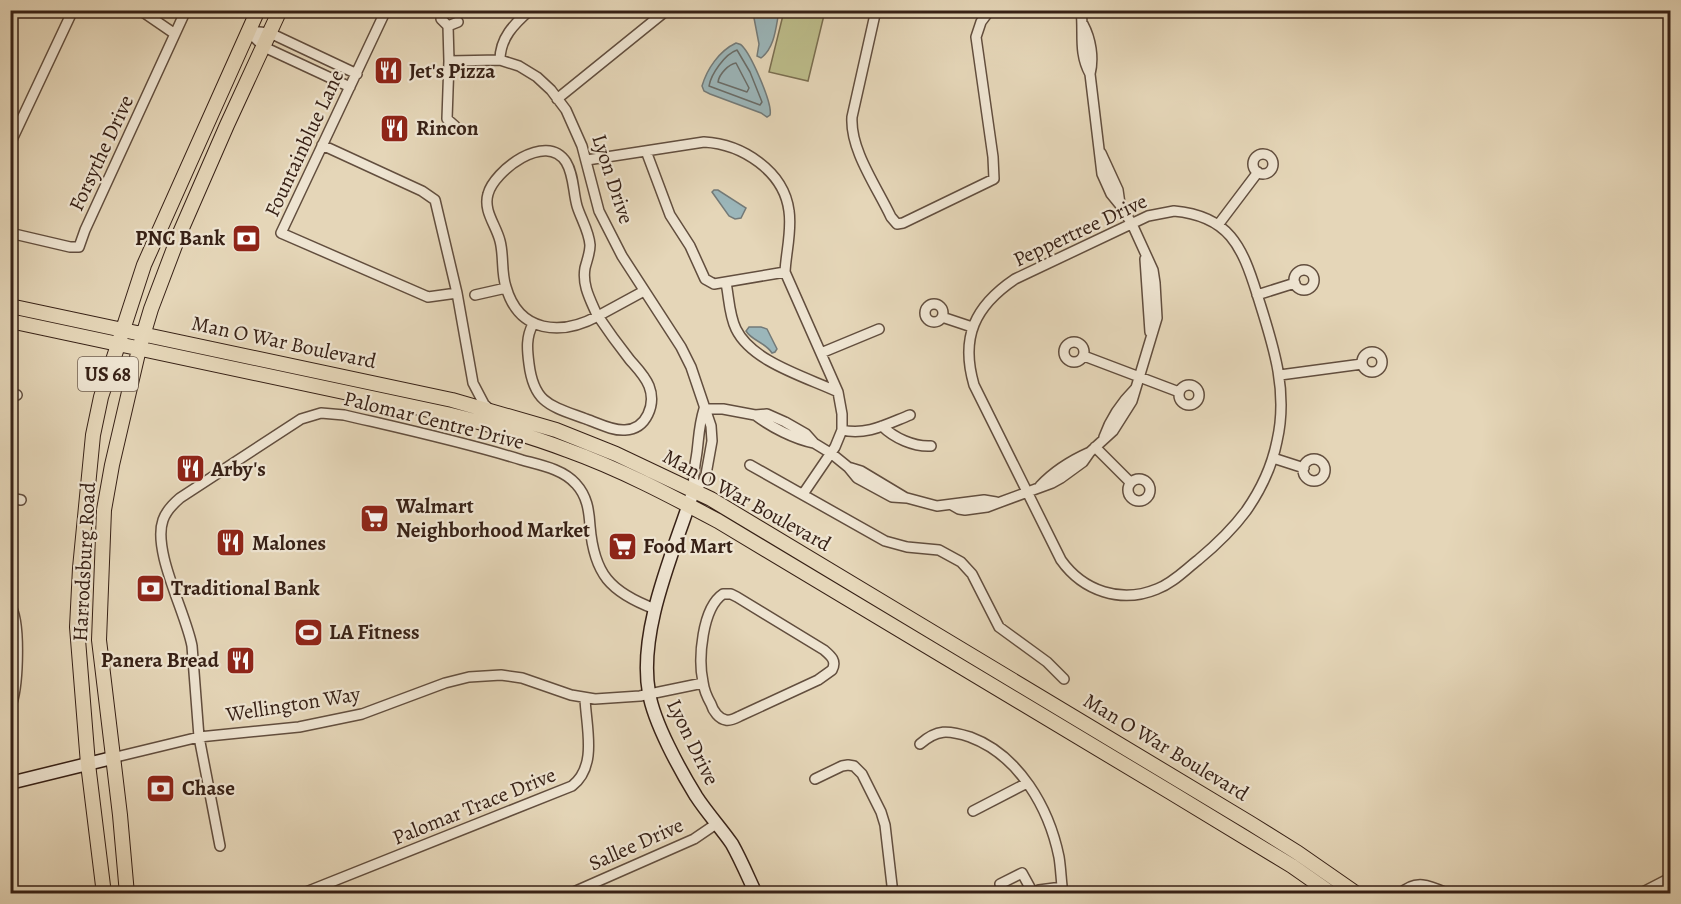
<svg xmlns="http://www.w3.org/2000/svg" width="1681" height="904" font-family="Alegreya,serif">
	<rect width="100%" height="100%" fill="#e5d6b8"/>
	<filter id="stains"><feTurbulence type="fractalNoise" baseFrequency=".00333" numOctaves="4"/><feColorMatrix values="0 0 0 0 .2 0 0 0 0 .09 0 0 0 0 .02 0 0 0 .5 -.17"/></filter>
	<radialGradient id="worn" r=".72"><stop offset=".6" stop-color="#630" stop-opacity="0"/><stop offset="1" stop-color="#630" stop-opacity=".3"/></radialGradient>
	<path fill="#bcbc8a" stroke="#7a6e50" stroke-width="1.5" d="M 784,11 L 825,11 L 808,81 L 769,72 Z"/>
	<path fill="#9bb6ba" stroke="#737a78" stroke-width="1.5" d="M 757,11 L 779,11 C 776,26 775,48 761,58 L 757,56 L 759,44 L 754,18 Z
		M 736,43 C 740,44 741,44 744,48 C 752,58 773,104 770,115 L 767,117 L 761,113 L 710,94 L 704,91 L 702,86 C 707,69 719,51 736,43 Z
		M 714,190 L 718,190 L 746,208 L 741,218 L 735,219 L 729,216 L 712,192 Z
		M 749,327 L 761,327 L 767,329 L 777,349 L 775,352 L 772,353 C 765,342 752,341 746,331 Z"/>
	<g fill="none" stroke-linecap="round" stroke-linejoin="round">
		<path stroke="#696c68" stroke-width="1.5" d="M 737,50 L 750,72 L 762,102 L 760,105 L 709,86 C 711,74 725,54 737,50 Z
			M 736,63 L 749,88 L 747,92 L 718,82 C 719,74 729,64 736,63 Z"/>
		<defs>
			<path id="street" d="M 140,10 L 175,34
				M 386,10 L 281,233 L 428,297 L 457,293 L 473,383 L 484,404 L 489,409
				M 876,10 L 852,117 C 850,150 877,187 891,217 L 897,224 L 903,223 L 994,179 L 993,157 L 976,37 L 981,22 L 990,10
				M 441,19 L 448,26 L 458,22
				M 1083,24 C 1091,39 1094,58 1090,74
				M 448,26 L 449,61 L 447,119 L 455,126
				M 248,31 L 264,47 L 350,87
				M 248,31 L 270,33 L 357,74
				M 500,60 C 500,38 514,24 530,10
				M 449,61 L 500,60 L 519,66 L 537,77 L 551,90 L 566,110 L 582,146 L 599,211 L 622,256 L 681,347 L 691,367 L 711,426 L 712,441 L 705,480 L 694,490
				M 557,99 L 667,10
				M 10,144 L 73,10
				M 322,145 L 422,191 L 435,200 L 457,293
				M 646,151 L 670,215 L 690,246 L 705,279 L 714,284 L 785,272
				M 1101,153 L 1118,190 L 1120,204
				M1253 164a10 10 0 1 1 20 0a10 10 0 1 1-20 0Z
				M 587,160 L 704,142 C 742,144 784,171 789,211 C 792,231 786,252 785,272
				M 1174,211 C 1229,216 1242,246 1257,294 C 1272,342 1289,389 1277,441 C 1272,466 1260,491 1246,511 C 1232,530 1216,545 1198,560 C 1185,570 1173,583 1157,589 C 1121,604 1083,591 1061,560 L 974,385 C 960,337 975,306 1015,279 L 1148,216 Z
				M 1218,225 L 1258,172
				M 10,233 L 70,247 L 79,247 L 85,230 L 186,10
				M 1145,259 L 1150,332
				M1294 280a10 10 0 1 1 20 0a10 10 0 1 1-20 0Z
				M 785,272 L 838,392 L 842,414 L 842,430 L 835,447 L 803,494
				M 726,283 C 729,297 729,315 736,329 C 752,362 806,377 838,392
				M 475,295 L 506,288
				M 1257,295 L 1295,283
				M925 313a9 9 0 1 1 18 0a9 9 0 1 1-18 0Z
				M 942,317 L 972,327
				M 533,324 C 526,337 527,349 529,364 C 534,404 551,406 586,419 C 598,423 612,431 625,430 C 647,429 656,404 649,386 C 645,376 637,368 630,360 C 619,346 608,331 598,316 L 597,315 C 590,299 582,285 585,268 C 587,260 590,253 590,245 C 589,231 581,219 577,206 C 573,192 574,175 566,162 C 546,131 494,171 488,194 C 483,211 496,225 500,241 C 504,256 501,272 506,287 C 519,333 561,336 598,316 L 644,291
				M1064 352a10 10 0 1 1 20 0a10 10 0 1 1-20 0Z
				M1362 362a10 10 0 1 1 20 0a10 10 0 1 1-20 0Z
				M 821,353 L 879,329
				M 1084,356 L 1179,392
				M 1280,375 L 1362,364
				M1179 395a10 10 0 1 1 20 0a10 10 0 1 1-20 0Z
				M 10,394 L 17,395
				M 704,409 L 723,409 L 755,415 L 767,414 L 785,422 L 806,434 L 814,443 L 832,454 L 848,467 L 857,478 L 892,497 L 907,498 L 937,506 L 984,500 L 996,502
				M 755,415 C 771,427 794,439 814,443
				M 882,426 C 894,438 914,447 931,446
				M 842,430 C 866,436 887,424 910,415
				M 1104,437 C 1110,420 1122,402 1135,389
				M 1095,447 L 1130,482
				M 1273,458 L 1304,468
				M1303 470a11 11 0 1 1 22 0a11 11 0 1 1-22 0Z
				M 750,465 L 885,541 L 907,547 L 939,550 L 961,562 L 972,574 L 999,627 L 1047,662 L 1064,679
				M 848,467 L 861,471 L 906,498
				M1128 490a11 11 0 1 1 22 0a11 11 0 1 1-22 0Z
				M 1040,486 C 1053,472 1072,460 1090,452
				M 694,490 C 692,475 695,467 697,452 C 699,436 699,425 704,409
				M 10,498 L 21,500
				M 952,505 L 959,509 L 965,510 L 987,507 L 1052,483 L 1061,478 L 1083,462 L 1090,452 L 1113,431 L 1132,401 L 1157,318 L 1155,283 L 1153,270 L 1132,224 L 1120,205 L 1111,194 L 1102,174 L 1090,74 C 1078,52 1084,33 1081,10
				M 723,594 L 731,594 L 737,597 L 824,650 C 831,656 837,661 832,670 L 818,680 L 740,716 C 736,718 731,721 726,720 C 719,719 713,711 711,704 C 707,697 704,690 703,682 C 698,659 702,608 723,594 Z
				M 10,605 C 21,620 18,684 12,703
				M 920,744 C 937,729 948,730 970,737 C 1019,755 1049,808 1059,857 C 1061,869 1061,881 1063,894
				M 112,758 L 199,737 L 299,727 L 362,714 L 445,683 L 469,677 L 501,675 L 522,678 L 571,695 L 595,699 L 640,696 L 703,683
				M 815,779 L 842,766 L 848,765 L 854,766 L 862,774 L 881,812 L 885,825 L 893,894
				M 973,811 L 1027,783
				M 220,846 L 199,737 L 192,646 C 186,613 152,551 163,520 C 166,511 173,504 180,498 L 301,419 L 321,413 L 344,415 C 404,429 464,442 522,460 C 540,465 563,469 576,484 C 587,496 589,510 590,526 C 594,574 610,592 655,609
				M 301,894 L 572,786 C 598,766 586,727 585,698
				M 569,894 L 694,839 L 716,824
				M 1005,894 L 1000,884 L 1022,873 L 1033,893
				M 1033,894 L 1039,890 L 1062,887
				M 1400,894 C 1416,878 1431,886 1449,894
				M 1639,894 L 1670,878"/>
			<path id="secondary" d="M 691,498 C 672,556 638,632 649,693 C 654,723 680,770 696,796 C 707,813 721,828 732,844 C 741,860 748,877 756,894
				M 10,783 L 112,758"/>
			<path id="primary" d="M 10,306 L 452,400 L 556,430 L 616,454 L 711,499 L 1250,823 L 1298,853 L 1357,894
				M 10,321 L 447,414 C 488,424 528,435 567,450 C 620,469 669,495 718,521 L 1170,792 L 1292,866 L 1332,894
				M 104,894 L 88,764 L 77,627 L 80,568 L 93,435 L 101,397 L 144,265 L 258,10
				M 127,894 L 120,815 L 99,640 L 104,510 L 112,465 L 139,349 L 151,309 L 179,235 L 227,125 L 280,10"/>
		</defs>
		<use href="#street" stroke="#624e3e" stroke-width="12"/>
		<use href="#secondary" stroke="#372116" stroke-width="15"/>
		<use href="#primary" stroke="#372116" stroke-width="16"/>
		<use href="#street" stroke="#eee4d1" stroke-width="9"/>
		<use href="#secondary" stroke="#eee4d1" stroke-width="12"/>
		<use href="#primary" stroke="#e5d6b8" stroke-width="14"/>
	</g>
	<defs>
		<symbol id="restaurant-square" viewBox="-11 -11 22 22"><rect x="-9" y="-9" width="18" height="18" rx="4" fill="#8f2418" stroke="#eee4d1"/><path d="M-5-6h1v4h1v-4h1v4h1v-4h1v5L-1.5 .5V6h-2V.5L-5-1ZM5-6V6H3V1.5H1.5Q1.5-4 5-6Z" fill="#fff"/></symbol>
		<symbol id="bank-square" viewBox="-11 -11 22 22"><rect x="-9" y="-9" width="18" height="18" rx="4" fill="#8f2418" stroke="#eee4d1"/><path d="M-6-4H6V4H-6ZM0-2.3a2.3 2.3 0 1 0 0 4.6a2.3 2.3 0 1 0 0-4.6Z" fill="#fff"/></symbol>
		<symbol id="supermarket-square" viewBox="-11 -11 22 22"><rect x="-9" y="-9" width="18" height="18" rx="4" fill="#8f2418" stroke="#eee4d1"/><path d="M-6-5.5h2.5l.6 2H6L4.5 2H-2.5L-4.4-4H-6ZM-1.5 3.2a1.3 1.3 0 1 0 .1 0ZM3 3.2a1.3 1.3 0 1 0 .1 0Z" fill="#fff"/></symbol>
		<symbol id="stadium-square" viewBox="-11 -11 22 22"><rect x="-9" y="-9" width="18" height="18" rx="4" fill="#8f2418" stroke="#eee4d1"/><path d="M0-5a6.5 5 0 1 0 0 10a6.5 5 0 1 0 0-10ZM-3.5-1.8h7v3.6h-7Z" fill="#fff"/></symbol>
	</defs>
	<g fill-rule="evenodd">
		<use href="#restaurant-square" x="372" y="54" width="33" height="33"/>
		<use href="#restaurant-square" x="378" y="112" width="33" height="33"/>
		<use href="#bank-square" x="230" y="222" width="33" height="33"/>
		<use href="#restaurant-square" x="174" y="452" width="33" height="33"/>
		<use href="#supermarket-square" x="358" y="502" width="33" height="33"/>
		<use href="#restaurant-square" x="214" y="526" width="33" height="33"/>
		<use href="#supermarket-square" x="606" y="530" width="33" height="33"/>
		<use href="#bank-square" x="134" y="572" width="33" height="33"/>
		<use href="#stadium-square" x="292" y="616" width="33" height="33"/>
		<use href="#restaurant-square" x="224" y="644" width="33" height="33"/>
		<use href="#bank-square" x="144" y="772" width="33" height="33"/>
	</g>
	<g text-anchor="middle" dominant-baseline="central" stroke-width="4.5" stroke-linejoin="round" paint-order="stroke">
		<rect fill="#eee4d1" stroke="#6e5c4e" stroke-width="1.5" x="78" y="357" width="60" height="34" rx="4.5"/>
		<g font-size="20" font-weight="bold" fill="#372116">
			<text x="108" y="374">US 68</text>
		</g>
		<g font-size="21" font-weight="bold" fill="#372116" stroke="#eee4d1" text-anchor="start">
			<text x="409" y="71">Jet's Pizza</text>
			<text x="416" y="128">Rincon</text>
			<text x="225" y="238" text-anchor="end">PNC Bank</text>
			<text x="211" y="469">Arby's</text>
			<text x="396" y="506">Walmart<tspan x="396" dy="24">Neighborhood Market</tspan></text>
			<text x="252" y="543">Malones</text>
			<text x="643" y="546">Food Mart</text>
			<text x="171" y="588">Traditional Bank</text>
			<text x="329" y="632">LA Fitness</text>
			<text x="219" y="660" text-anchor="end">Panera Bread</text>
			<text x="182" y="788">Chase</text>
		</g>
		<g font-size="21" fill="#372116" stroke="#eee4d1">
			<text transform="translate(304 143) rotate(-65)">Fountainblue Lane</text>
			<text transform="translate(101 153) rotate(-65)">Forsythe Drive</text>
			<text transform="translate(613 179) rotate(72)">Lyon Drive</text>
			<text transform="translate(1080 230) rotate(-25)">Peppertree Drive</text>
			<text transform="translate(284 342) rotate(12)">Man O War Boulevard</text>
			<text transform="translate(434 420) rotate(14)">Palomar Centre Drive</text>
			<text transform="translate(747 500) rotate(29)">Man O War Boulevard</text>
			<text transform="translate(84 562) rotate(-87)">Harrodsburg Road</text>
			<text transform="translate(293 704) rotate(-9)">Wellington Way</text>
			<text transform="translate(693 742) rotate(64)">Lyon Drive</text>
			<text transform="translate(1166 747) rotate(31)">Man O War Boulevard</text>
			<text transform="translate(474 806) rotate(-22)">Palomar Trace Drive</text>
			<text transform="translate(636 844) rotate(-24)">Sallee Drive</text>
		</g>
	</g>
	<rect width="1681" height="904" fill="none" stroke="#e5d6b8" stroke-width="36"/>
	<rect x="12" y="12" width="1657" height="880" fill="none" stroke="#372116" stroke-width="3"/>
	<rect x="18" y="18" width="1645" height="868" fill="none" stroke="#372116" stroke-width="1.5"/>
	<rect width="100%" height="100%" filter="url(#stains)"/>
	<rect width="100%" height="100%" fill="url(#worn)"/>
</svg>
